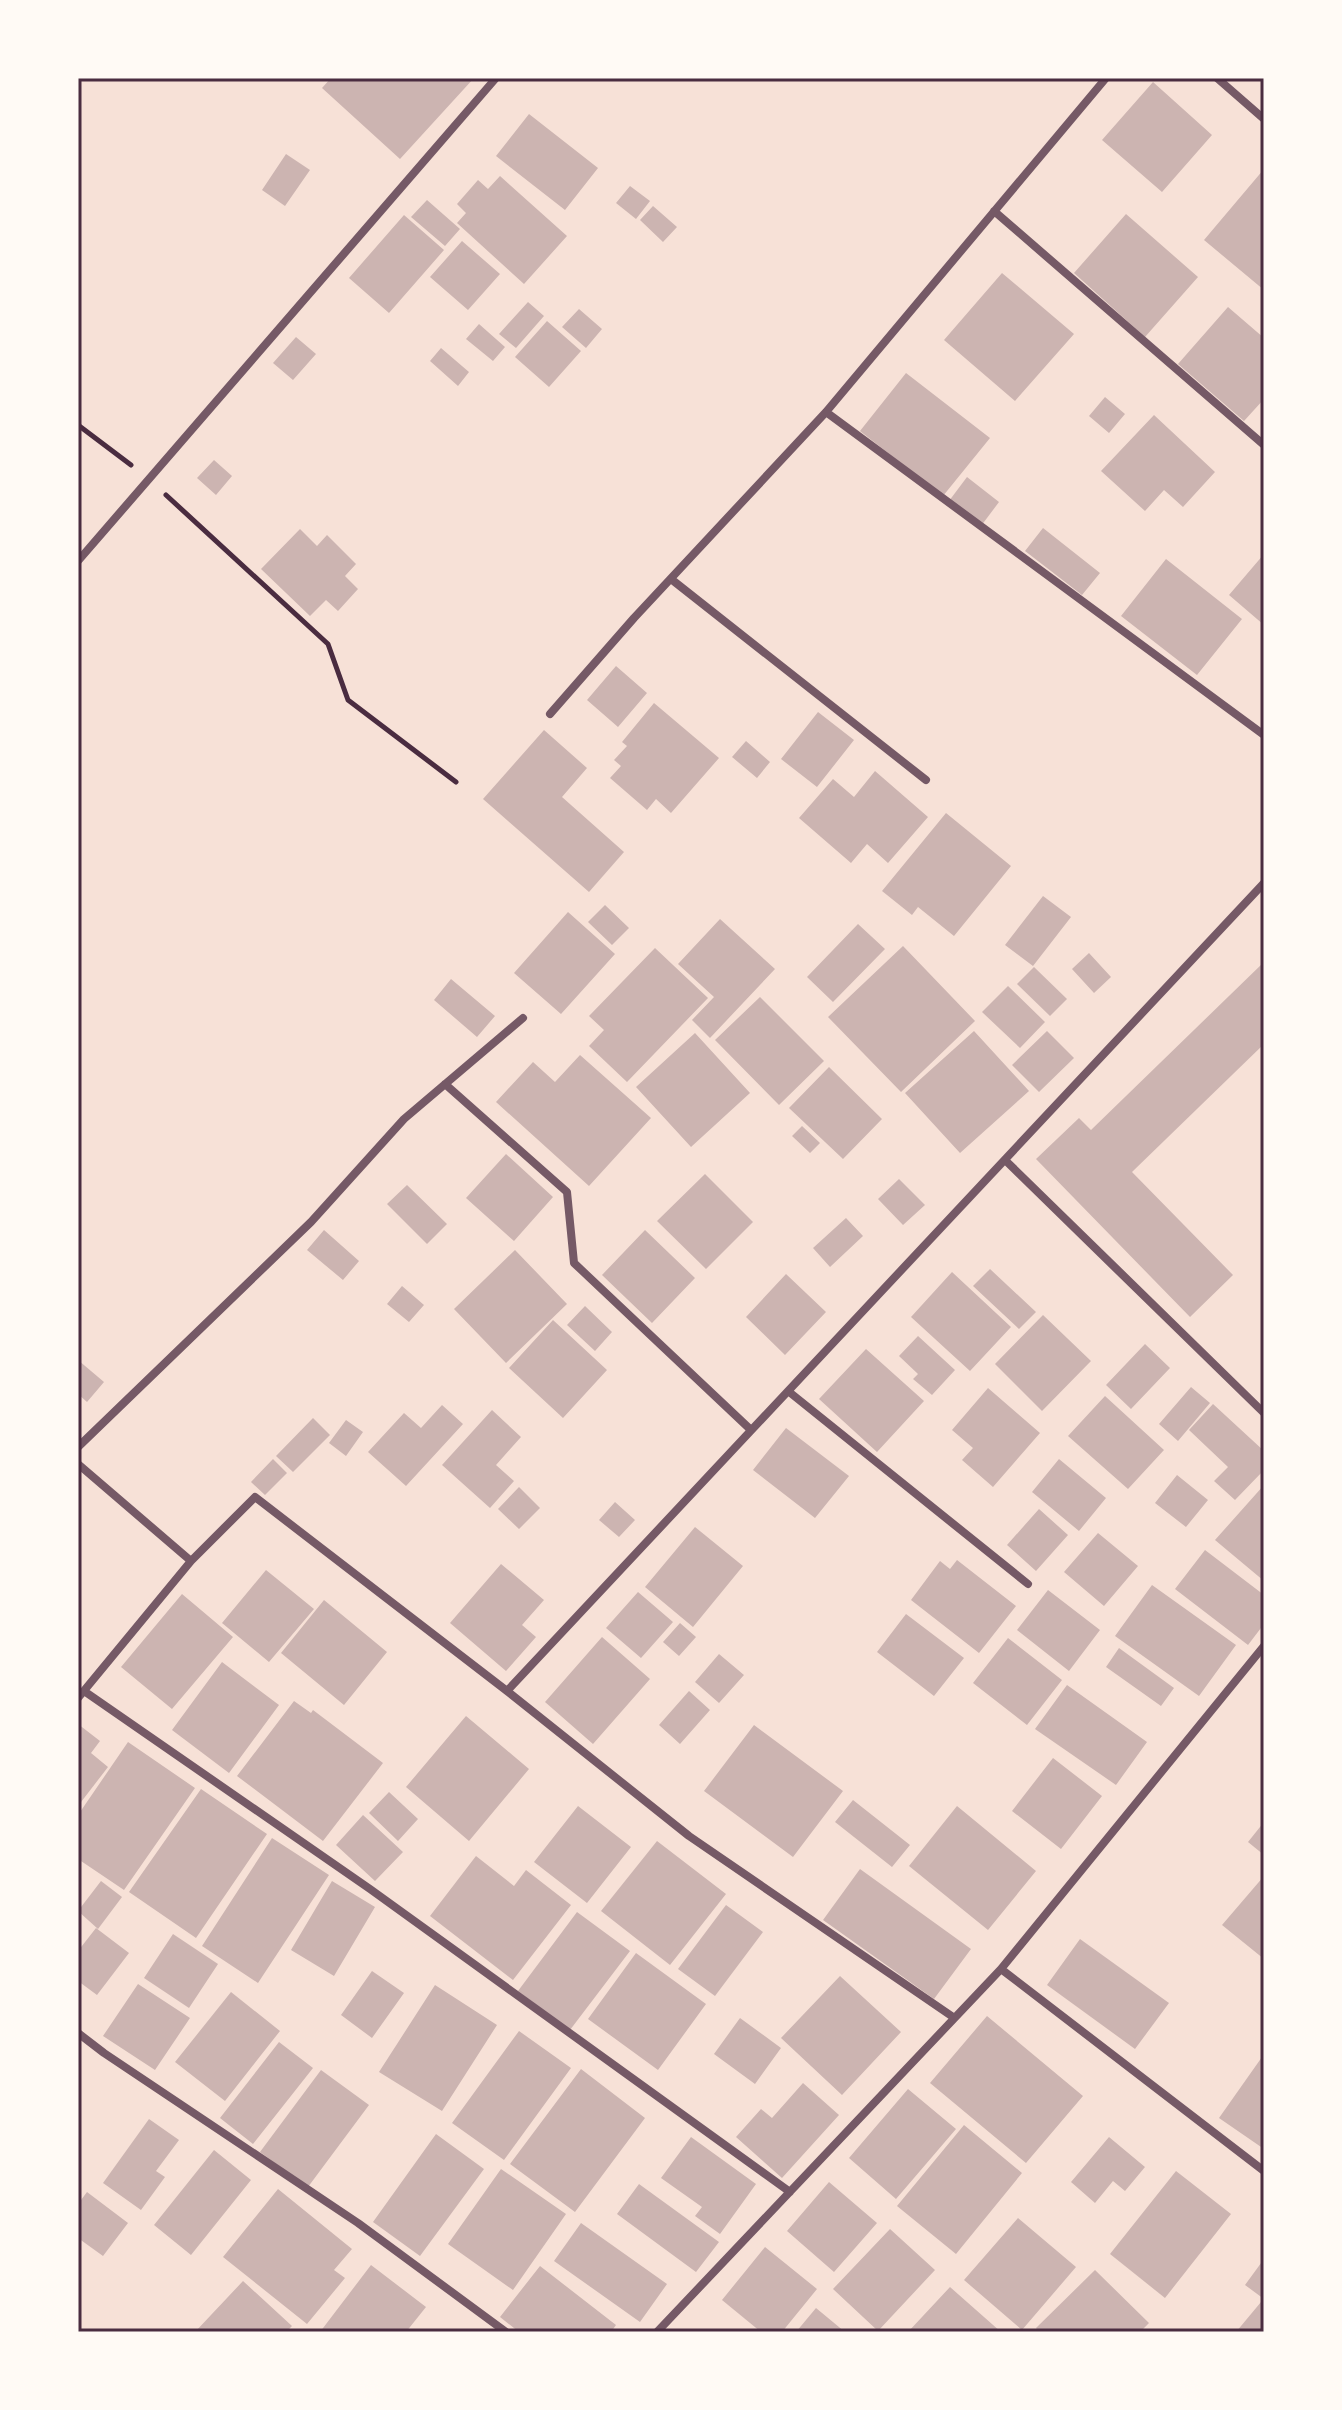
<svg xmlns="http://www.w3.org/2000/svg" width="1342" height="2410" font-family="Arial,sans-serif">
	<rect width="100%" height="100%" fill="#f7e1d7"/>
	<path fill="#ccb4b1" d="M 331,78 L 362,78 L 365,80 L 367,78 L 474,78 L 400,159 L 322,88 Z
		M 1153,82 L 1212,135 L 1162,192 L 1102,140 Z
		M 529,114 L 598,168 L 565,210 L 496,156 Z
		M 286,154 L 310,170 L 285,206 L 262,190 Z
		M 1264,169 L 1264,290 L 1204,240 Z
		M 500,176 L 567,236 L 524,284 L 457,223 L 466,213 L 457,204 L 478,180 L 488,189 Z
		M 630,186 L 650,201 L 636,219 L 616,203 Z
		M 427,200 L 460,229 L 445,246 L 411,217 Z
		M 653,206 L 677,227 L 663,242 L 640,220 Z
		M 1126,214 L 1198,277 L 1145,337 L 1074,273 Z
		M 404,215 L 444,250 L 389,313 L 349,278 Z
		M 462,241 L 500,274 L 468,310 L 430,277 Z
		M 1002,273 L 1074,334 L 1015,401 L 944,340 Z
		M 528,302 L 544,316 L 516,348 L 499,334 Z
		M 1228,307 L 1264,338 L 1264,399 L 1244,421 L 1178,364 Z
		M 579,309 L 602,329 L 586,348 L 562,327 Z
		M 547,321 L 581,351 L 549,387 L 515,357 Z
		M 479,324 L 505,347 L 493,361 L 466,339 Z
		M 296,337 L 316,354 L 293,380 L 273,363 Z
		M 441,348 L 469,372 L 458,386 L 430,361 Z
		M 906,373 L 990,438 L 943,496 L 860,431 Z
		M 1105,397 L 1125,414 L 1109,433 L 1089,416 Z
		M 1154,415 L 1215,472 L 1183,507 L 1164,490 L 1145,511 L 1101,471 Z
		M 214,460 L 232,476 L 216,495 L 197,478 Z
		M 967,477 L 999,502 L 981,526 L 949,501 Z
		M 1043,528 L 1100,573 L 1082,595 L 1025,551 Z
		M 300,529 L 317,546 L 327,535 L 356,564 L 345,576 L 358,589 L 338,611 L 326,600 L 310,616 L 261,569 Z
		M 1264,554 L 1264,625 L 1229,595 Z
		M 1166,559 L 1242,619 L 1197,675 L 1121,616 Z
		M 616,666 L 647,693 L 618,727 L 587,700 Z
		M 654,703 L 719,758 L 671,813 L 656,799 L 647,810 L 610,778 L 621,766 L 614,760 L 627,746 L 622,742 Z
		M 818,712 L 854,740 L 817,787 L 781,759 Z
		M 544,730 L 587,768 L 562,797 L 624,852 L 589,892 L 483,799 Z
		M 746,741 L 770,762 L 757,778 L 732,757 Z
		M 875,771 L 928,817 L 888,863 L 867,844 L 851,863 L 799,818 L 833,779 L 854,797 Z
		M 946,813 L 1011,866 L 954,936 L 918,907 L 912,915 L 882,891 Z
		M 1043,896 L 1071,917 L 1033,966 L 1005,945 Z
		M 605,905 L 629,928 L 612,945 L 588,922 Z
		M 568,912 L 615,954 L 561,1014 L 514,973 Z
		M 720,919 L 775,969 L 710,1038 L 692,1020 L 714,997 L 678,964 Z
		M 858,924 L 885,949 L 833,1002 L 807,977 Z
		M 903,946 L 975,1021 L 901,1092 L 828,1017 Z
		M 655,948 L 708,998 L 627,1082 L 589,1046 L 604,1030 L 589,1016 Z
		M 1089,953 L 1111,977 L 1094,993 L 1072,969 Z
		M 1264,962 L 1264,1044 L 1132,1172 L 1233,1275 L 1190,1317 L 1036,1159 L 1079,1118 L 1091,1130 Z
		M 1034,967 L 1067,999 L 1050,1016 L 1017,984 Z
		M 451,979 L 495,1016 L 477,1037 L 434,1000 Z
		M 1008,986 L 1045,1022 L 1020,1048 L 982,1012 Z
		M 760,997 L 824,1061 L 779,1105 L 715,1040 Z
		M 974,1031 L 1029,1091 L 960,1153 L 905,1093 Z
		M 1047,1031 L 1074,1058 L 1039,1092 L 1012,1065 Z
		M 695,1033 L 750,1093 L 691,1147 L 636,1087 Z
		M 580,1055 L 651,1118 L 589,1186 L 496,1102 L 533,1062 L 555,1082 Z
		M 829,1067 L 882,1119 L 843,1159 L 789,1108 Z
		M 802,1126 L 820,1143 L 810,1153 L 792,1136 Z
		M 506,1154 L 553,1197 L 514,1241 L 466,1198 Z
		M 705,1174 L 753,1222 L 706,1269 L 657,1221 Z
		M 899,1179 L 925,1205 L 903,1225 L 878,1199 Z
		M 407,1185 L 447,1224 L 427,1244 L 387,1204 Z
		M 846,1218 L 863,1236 L 830,1267 L 813,1248 Z
		M 324,1230 L 359,1261 L 343,1280 L 307,1250 Z
		M 645,1230 L 695,1278 L 652,1323 L 602,1275 Z
		M 515,1250 L 567,1304 L 506,1363 L 454,1309 Z
		M 990,1269 L 1036,1312 L 1019,1329 L 973,1286 Z
		M 952,1272 L 1011,1327 L 970,1371 L 911,1317 Z
		M 786,1274 L 826,1312 L 785,1355 L 746,1317 Z
		M 402,1286 L 424,1305 L 409,1322 L 387,1304 Z
		M 585,1306 L 612,1332 L 595,1351 L 567,1325 Z
		M 1043,1315 L 1091,1361 L 1042,1411 L 995,1364 Z
		M 553,1320 L 607,1370 L 563,1418 L 509,1368 Z
		M 918,1336 L 955,1370 L 932,1395 L 913,1379 L 918,1374 L 899,1356 Z
		M 1145,1344 L 1170,1368 L 1131,1409 L 1106,1385 Z
		M 866,1349 L 924,1401 L 877,1452 L 819,1399 Z
		M 78,1360 L 104,1382 L 87,1402 L 78,1394 Z
		M 1191,1387 L 1210,1403 L 1178,1441 L 1159,1424 Z
		M 988,1388 L 1040,1433 L 993,1487 L 962,1460 L 973,1448 L 952,1430 Z
		M 1105,1396 L 1164,1450 L 1128,1489 L 1068,1436 Z
		M 1213,1404 L 1264,1451 L 1264,1470 L 1235,1500 L 1214,1481 L 1228,1467 L 1189,1430 Z
		M 442,1405 L 463,1424 L 406,1486 L 368,1452 L 404,1413 L 421,1428 Z
		M 492,1410 L 521,1437 L 496,1465 L 514,1481 L 490,1508 L 442,1465 Z
		M 313,1418 L 330,1435 L 293,1472 L 276,1456 Z
		M 346,1420 L 363,1432 L 346,1456 L 329,1443 Z
		M 786,1428 L 849,1476 L 815,1518 L 753,1470 Z
		M 273,1459 L 287,1473 L 265,1495 L 251,1482 Z
		M 1059,1459 L 1106,1498 L 1079,1531 L 1032,1492 Z
		M 1177,1475 L 1208,1500 L 1186,1527 L 1155,1503 Z
		M 1264,1485 L 1264,1581 L 1215,1540 Z
		M 519,1487 L 540,1508 L 519,1529 L 498,1509 Z
		M 615,1502 L 635,1520 L 619,1537 L 599,1520 Z
		M 1039,1509 L 1068,1535 L 1036,1571 L 1007,1545 Z
		M 695,1527 L 743,1566 L 693,1627 L 645,1587 Z
		M 1098,1533 L 1138,1566 L 1104,1606 L 1064,1572 Z
		M 1205,1550 L 1264,1595 L 1264,1624 L 1248,1645 L 1175,1589 Z
		M 957,1560 L 1016,1606 L 979,1653 L 911,1600 L 940,1561 L 950,1569 Z
		M 501,1564 L 544,1600 L 522,1625 L 536,1637 L 506,1671 L 450,1623 Z
		M 266,1570 L 314,1609 L 269,1662 L 222,1623 Z
		M 1152,1585 L 1236,1645 L 1199,1696 L 1115,1636 Z
		M 1048,1590 L 1100,1630 L 1069,1671 L 1017,1630 Z
		M 638,1592 L 673,1622 L 641,1658 L 606,1628 Z
		M 182,1594 L 233,1637 L 172,1709 L 121,1667 Z
		M 324,1600 L 387,1652 L 344,1705 L 281,1653 Z
		M 906,1614 L 964,1658 L 934,1696 L 877,1652 Z
		M 680,1623 L 696,1637 L 679,1656 L 663,1642 Z
		M 602,1637 L 650,1679 L 593,1744 L 545,1702 Z
		M 1008,1638 L 1062,1680 L 1027,1725 L 973,1683 Z
		M 1119,1648 L 1174,1688 L 1161,1706 L 1106,1667 Z
		M 719,1654 L 744,1675 L 719,1703 L 695,1682 Z
		M 222,1662 L 279,1705 L 229,1773 L 172,1730 Z
		M 1067,1685 L 1147,1742 L 1116,1785 L 1035,1729 Z
		M 689,1691 L 710,1710 L 680,1744 L 659,1725 Z
		M 294,1701 L 311,1713 L 313,1710 L 383,1763 L 323,1841 L 237,1776 Z
		M 466,1716 L 529,1769 L 469,1841 L 406,1787 Z
		M 78,1724 L 100,1741 L 91,1753 L 108,1767 L 78,1806 Z
		M 754,1725 L 843,1791 L 793,1857 L 704,1791 Z
		M 128,1742 L 195,1788 L 124,1890 L 78,1859 L 78,1815 Z
		M 1053,1758 L 1102,1796 L 1061,1849 L 1012,1811 Z
		M 201,1789 L 267,1834 L 196,1938 L 129,1892 Z
		M 389,1792 L 418,1819 L 398,1841 L 369,1813 Z
		M 853,1800 L 910,1845 L 892,1867 L 835,1822 Z
		M 578,1806 L 631,1847 L 587,1903 L 534,1862 Z
		M 957,1806 L 1036,1871 L 988,1930 L 909,1866 Z
		M 363,1815 L 403,1852 L 375,1881 L 336,1845 Z
		M 1264,1822 L 1264,1855 L 1248,1842 Z
		M 272,1838 L 329,1875 L 258,1983 L 202,1946 Z
		M 657,1841 L 726,1894 L 670,1965 L 601,1911 Z
		M 476,1856 L 514,1886 L 526,1870 L 571,1905 L 513,1980 L 430,1916 Z
		M 860,1869 L 971,1949 L 934,1999 L 823,1920 Z
		M 1264,1876 L 1264,1959 L 1222,1925 Z
		M 101,1881 L 122,1897 L 98,1929 L 78,1911 Z
		M 332,1881 L 375,1907 L 334,1976 L 291,1950 Z
		M 726,1905 L 763,1932 L 715,1996 L 678,1969 Z
		M 577,1912 L 630,1951 L 570,2030 L 518,1991 Z
		M 96,1928 L 129,1953 L 97,1995 L 78,1981 L 78,1951 Z
		M 173,1934 L 218,1964 L 189,2008 L 144,1978 Z
		M 1080,1939 L 1169,2003 L 1135,2049 L 1047,1985 Z
		M 636,1953 L 706,2004 L 658,2070 L 588,2019 Z
		M 372,1971 L 404,1993 L 372,2038 L 341,2015 Z
		M 840,1976 L 901,2032 L 842,2095 L 781,2038 Z
		M 138,1984 L 190,2018 L 155,2070 L 103,2036 Z
		M 435,1985 L 497,2025 L 442,2111 L 379,2072 Z
		M 231,1992 L 280,2031 L 225,2101 L 175,2062 Z
		M 987,2016 L 1083,2096 L 1026,2163 L 930,2083 Z
		M 740,2018 L 781,2048 L 755,2084 L 714,2054 Z
		M 519,2031 L 571,2068 L 504,2160 L 452,2123 Z
		M 279,2042 L 313,2068 L 253,2144 L 220,2118 Z
		M 1262,2057 L 1264,2058 L 1264,2149 L 1219,2118 Z
		M 581,2069 L 645,2118 L 575,2212 L 510,2164 Z
		M 321,2070 L 369,2105 L 308,2187 L 260,2152 Z
		M 803,2083 L 839,2115 L 782,2178 L 736,2137 L 761,2109 L 772,2118 Z
		M 908,2089 L 956,2129 L 896,2199 L 849,2158 Z
		M 149,2119 L 179,2140 L 156,2171 L 165,2177 L 141,2210 L 103,2183 Z
		M 964,2125 L 1022,2173 L 956,2254 L 897,2206 Z
		M 436,2134 L 484,2169 L 420,2256 L 373,2222 Z
		M 691,2137 L 756,2184 L 720,2234 L 695,2216 L 702,2207 L 661,2178 Z
		M 1109,2137 L 1145,2167 L 1125,2191 L 1113,2181 L 1095,2203 L 1071,2182 Z
		M 214,2150 L 251,2180 L 191,2255 L 154,2225 Z
		M 501,2169 L 566,2214 L 513,2290 L 448,2244 Z
		M 1176,2171 L 1231,2214 L 1165,2298 L 1110,2254 Z
		M 829,2182 L 877,2223 L 834,2272 L 787,2231 Z
		M 639,2184 L 719,2242 L 696,2272 L 617,2214 Z
		M 278,2189 L 352,2249 L 334,2270 L 345,2278 L 307,2324 L 223,2257 Z
		M 87,2192 L 128,2223 L 103,2256 L 78,2238 L 78,2204 Z
		M 1018,2218 L 1076,2267 L 1022,2330 L 964,2280 Z
		M 581,2223 L 667,2284 L 640,2322 L 554,2261 Z
		M 890,2229 L 935,2270 L 878,2331 L 833,2289 Z
		M 765,2247 L 817,2289 L 782,2332 L 761,2332 L 722,2300 Z
		M 1264,2259 L 1264,2299 L 1245,2285 Z
		M 371,2265 L 426,2307 L 406,2332 L 320,2332 Z
		M 540,2266 L 616,2325 L 611,2332 L 519,2332 L 500,2317 Z
		M 1095,2270 L 1149,2323 L 1140,2332 L 1039,2332 L 1036,2328 Z
		M 243,2281 L 292,2326 L 286,2332 L 195,2332 Z
		M 950,2287 L 1001,2332 L 908,2332 Z
		M 1261,2302 L 1264,2304 L 1264,2332 L 1236,2332 Z
		M 816,2308 L 845,2332 L 796,2332 Z"/>
	<g fill="none" stroke-linecap="round" stroke-linejoin="round">
		<path stroke="#4a2c40" stroke-width="5" d="M 78,425 L 131,465
			M 166,495 L 328,644 L 348,700 L 456,782"/>
		<path stroke="#755966" stroke-width="8" d="M 1217,78 L 1264,119
			M 994,211 L 1264,445
			M 826,412 L 1264,735
			M 78,561 L 496,78
			M 671,579 L 926,780
			M 550,714 L 634,618 L 826,412 L 1106,78
			M 445,1084 L 567,1192 L 574,1263 L 751,1430
			M 1005,1160 L 1264,1413
			M 788,1391 L 1028,1584
			M 78,1447 L 311,1222 L 404,1119 L 523,1018
			M 78,1464 L 191,1561 L 255,1497 L 507,1691 L 689,1836 L 953,2017
			M 84,1691 L 370,1889 L 790,2192
			M 507,1691 L 1264,883
			M 78,1698 L 191,1561
			M 1001,1969 L 1264,2171
			M 78,2033 L 104,2053 L 358,2223 L 506,2332
			M 657,2332 L 1001,1969 L 1264,1646"/>
	</g>
	<rect width="1342" height="2410" fill="none" stroke="#fffaf5" stroke-width="160"/>
	<rect x="80" y="80" width="1182" height="2250" fill="none" stroke="#4a2c40" stroke-width="3"/>
</svg>
